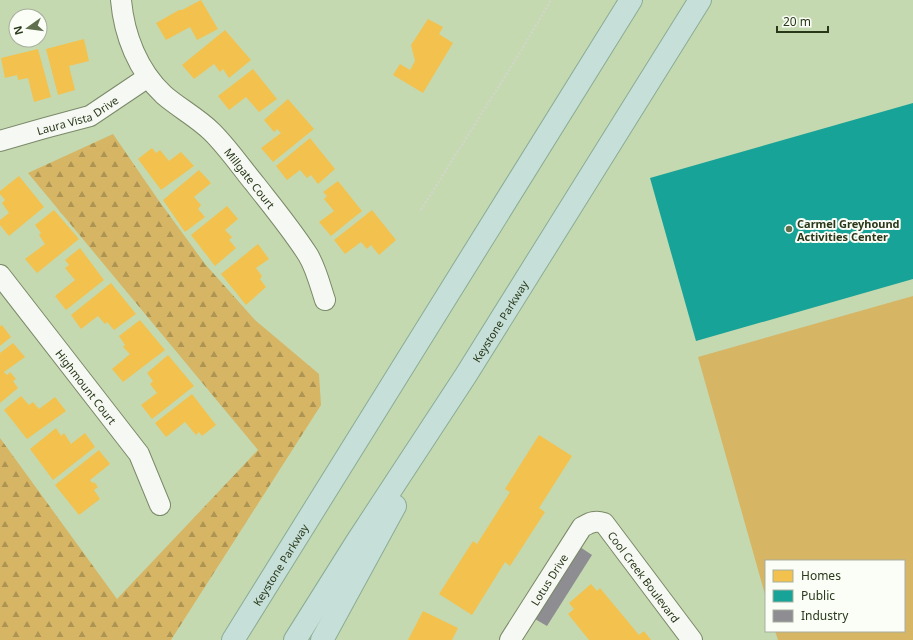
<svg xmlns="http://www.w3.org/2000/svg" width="913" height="640" font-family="'Noto Sans',sans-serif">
	<defs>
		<pattern id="forest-firs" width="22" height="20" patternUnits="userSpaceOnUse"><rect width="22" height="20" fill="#d6b565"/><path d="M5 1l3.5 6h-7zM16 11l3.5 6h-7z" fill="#ae9452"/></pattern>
	</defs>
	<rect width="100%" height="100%" fill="#c5d9b0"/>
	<path fill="url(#forest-firs)" d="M 113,134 L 159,201 L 205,264 L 255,320 L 319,374 L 321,405 L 171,640 L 0,640 L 0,438 L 117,599 L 258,450 L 28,173 Z"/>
	<path fill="#d6b565" d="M 913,296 L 913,640 L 778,640 L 775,631 L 904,631 L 904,561 L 766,561 L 766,598 L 698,357 Z"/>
	<path fill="#f2c14e" d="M 201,0 L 218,29 L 197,40 L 190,27 L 166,40 L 156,23 L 179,10 L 182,10 Z
		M 428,19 L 443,27 L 439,34 L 453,43 L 423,93 L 393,75 L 400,64 L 410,70 L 415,61 L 411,45 Z
		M 225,30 L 251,60 L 229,78 L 223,69 L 220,72 L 214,64 L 194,79 L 182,65 Z
		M 84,39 L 89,61 L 69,66 L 75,90 L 58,95 L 46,49 Z
		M 38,49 L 51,97 L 34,102 L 28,78 L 18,80 L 17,75 L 5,78 L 1,58 Z
		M 253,69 L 277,99 L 259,112 L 246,97 L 229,110 L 218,96 Z
		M 288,99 L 314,129 L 273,162 L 261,148 L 281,133 L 277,129 L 274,132 L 264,120 Z
		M 310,138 L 335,169 L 318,184 L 311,175 L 307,178 L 300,170 L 287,180 L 276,166 Z
		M 152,148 L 156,153 L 160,150 L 169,161 L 181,152 L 194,166 L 161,190 L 138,159 Z
		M 199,170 L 211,183 L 194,197 L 201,205 L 198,209 L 205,217 L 185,232 L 163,200 Z
		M 19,176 L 44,207 L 9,236 L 0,225 L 0,220 L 9,213 L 2,203 L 5,200 L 0,194 L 0,191 Z
		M 338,181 L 362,211 L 331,236 L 319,222 L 334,211 L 324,199 L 327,196 L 323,192 Z
		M 227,206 L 238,219 L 225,230 L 232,237 L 229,240 L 236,248 L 215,266 L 191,235 Z
		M 54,210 L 79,239 L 37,273 L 25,259 L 45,244 L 39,235 L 41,233 L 35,225 Z
		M 372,210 L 396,240 L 379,255 L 371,245 L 367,249 L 361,242 L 345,254 L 334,240 Z
		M 258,244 L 269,259 L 256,268 L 262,276 L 260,279 L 266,287 L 246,305 L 221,274 Z
		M 80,248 L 104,280 L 66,310 L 55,296 L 75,280 L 65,268 L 69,265 L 65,260 Z
		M 111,283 L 136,314 L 114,330 L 107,322 L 105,324 L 98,316 L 81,329 L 71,315 Z
		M 140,320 L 165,350 L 123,382 L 112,369 L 130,354 L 123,347 L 125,345 L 119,336 Z
		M 2,325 L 11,337 L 0,346 L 0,326 Z
		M 13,343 L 25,357 L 4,372 L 7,375 L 10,372 L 16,379 L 13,381 L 18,388 L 0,403 L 0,353 Z
		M 168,355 L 194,386 L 152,419 L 141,405 L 157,393 L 150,384 L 153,381 L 147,373 Z
		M 192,394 L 216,425 L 202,436 L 199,432 L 196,435 L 185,422 L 166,437 L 155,423 Z
		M 21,396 L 29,405 L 33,402 L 39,409 L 55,397 L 66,411 L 27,439 L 4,410 Z
		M 56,428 L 61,436 L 64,433 L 71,444 L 85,433 L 95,447 L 53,480 L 30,449 Z
		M 539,435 L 572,456 L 539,508 L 545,512 L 510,566 L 505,562 L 472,615 L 439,594 L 473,541 L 477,544 L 510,492 L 505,489 Z
		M 99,450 L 110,464 L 90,480 L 92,483 L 94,482 L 98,487 L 94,490 L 100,499 L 79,515 L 55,485 Z
		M 591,584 L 597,591 L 600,588 L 639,635 L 644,631 L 651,640 L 589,640 L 568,614 L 574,609 L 569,603 Z
		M 423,611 L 458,628 L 452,640 L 408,640 Z"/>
	<path fill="#17a398" d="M 913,103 L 913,279 L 696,341 L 650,178 Z"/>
	<path fill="#8d8d92" d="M 580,547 L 592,555 L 547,626 L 535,619 Z"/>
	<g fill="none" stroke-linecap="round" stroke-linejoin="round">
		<defs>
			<g id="street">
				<path id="s1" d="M 121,0 C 124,35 138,71 164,95 C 179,108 198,118 212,132 C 228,148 241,167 255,184 C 273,207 292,230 308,255 C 316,268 320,285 325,300"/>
				<path id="s2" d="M 0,141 L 45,128 L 90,116 L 148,77"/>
				<path id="s3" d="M 0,275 L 139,454 L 160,505"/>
				<path id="s4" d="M 510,640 L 582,527 C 590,523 594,520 604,523 L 692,640"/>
			</g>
			<g id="highway">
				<path id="s5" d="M 233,640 L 631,0"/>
				<path id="s6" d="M 295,640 L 356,543 L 466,375 L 700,0"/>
				<path d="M 322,640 L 395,506"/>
			</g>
		</defs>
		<use href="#street" stroke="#7a8969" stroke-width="22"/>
		<use href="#highway" stroke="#8aac96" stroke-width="24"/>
		<path stroke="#d0d6ca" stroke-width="2.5" stroke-dasharray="2 2" stroke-linecap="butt" d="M 421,210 L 521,51 L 551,0"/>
		<use href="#street" stroke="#f6f9f3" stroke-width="20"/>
		<use href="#highway" stroke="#c6e0d9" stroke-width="22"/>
	</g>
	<circle fill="#60704e" stroke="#fafef7" stroke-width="1.5" cx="789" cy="229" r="4"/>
	<g text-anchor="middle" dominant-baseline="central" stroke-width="4" stroke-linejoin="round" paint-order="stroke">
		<g font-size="11" fill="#2a381a" stroke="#fafef7">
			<text stroke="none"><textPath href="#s2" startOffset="82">Laura Vista Drive</textPath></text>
			<text stroke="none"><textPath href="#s1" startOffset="227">Millgate Court</textPath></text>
			<text stroke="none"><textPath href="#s6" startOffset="379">Keystone Parkway</textPath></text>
			<text stroke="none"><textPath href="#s3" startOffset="141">Highmount Court</textPath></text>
			<text stroke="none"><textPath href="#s5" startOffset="89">Keystone Parkway</textPath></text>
			<text stroke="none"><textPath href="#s4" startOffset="224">Cool Creek Boulevard</textPath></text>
			<text stroke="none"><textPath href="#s4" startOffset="72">Lotus Drive</textPath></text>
		</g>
		<g font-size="11" font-weight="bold" fill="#2a381a" stroke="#fafef7" text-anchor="start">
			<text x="797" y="223">Carmel Greyhound<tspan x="797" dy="13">Activities Center</tspan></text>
		</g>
	</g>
	<rect x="765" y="560" width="140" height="72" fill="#fafef7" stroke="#a7af9f"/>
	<rect x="773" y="570" width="20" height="12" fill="#f2c14e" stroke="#a7af9f"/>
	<text x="801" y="580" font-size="12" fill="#2a381a">Homes</text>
	<rect x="773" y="590" width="20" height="12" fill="#17a398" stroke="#a7af9f"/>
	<text x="801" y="600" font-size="12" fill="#2a381a">Public</text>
	<rect x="773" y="610" width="20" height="12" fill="#8d8d92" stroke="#a7af9f"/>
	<text x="801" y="620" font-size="12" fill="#2a381a">Industry</text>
	<g transform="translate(28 28) rotate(256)"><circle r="19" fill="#fafef7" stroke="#a7af9f"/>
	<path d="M0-3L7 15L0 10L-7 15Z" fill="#60704e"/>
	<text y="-6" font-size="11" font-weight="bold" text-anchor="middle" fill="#2a381a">N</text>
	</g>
	<path d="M777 26v6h51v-6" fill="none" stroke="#2a381a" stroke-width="2"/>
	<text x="783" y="26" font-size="12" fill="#2a381a" stroke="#fafef7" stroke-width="3" paint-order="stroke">20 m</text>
</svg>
